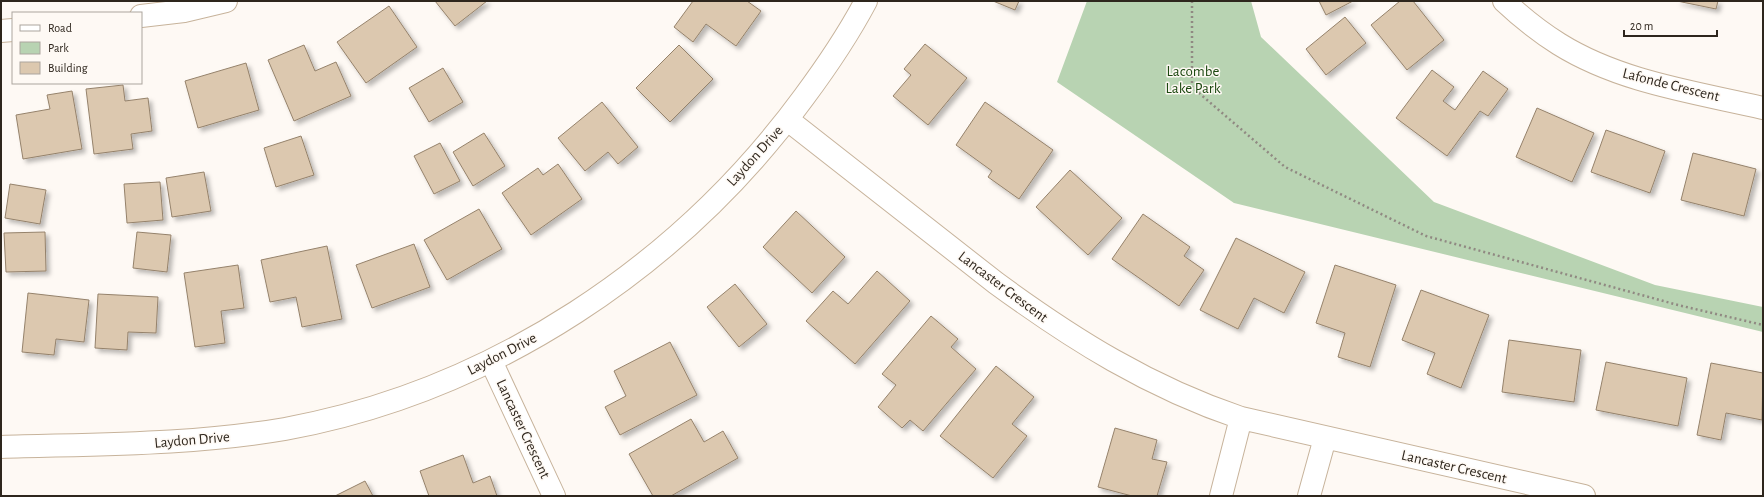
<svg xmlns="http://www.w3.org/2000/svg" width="1764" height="497" font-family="'Alegreya Sans',sans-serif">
	<defs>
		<filter id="shadow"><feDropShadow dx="3.5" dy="3.5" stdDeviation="2" flood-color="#0004"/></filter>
	</defs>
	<rect width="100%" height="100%" fill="#fef9f4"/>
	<path fill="#b8d3b2" d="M 1087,1 L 1251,1 L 1261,37 L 1434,202 L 1655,285 L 1763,307 L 1763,332 L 1234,203 L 1057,82 Z"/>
	<path fill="#dcc8af" stroke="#95826b" filter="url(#shadow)" d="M 435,1 L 487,1 L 455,26 Z
		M 693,1 L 747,1 L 761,11 L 736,46 L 706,24 L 693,42 L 674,27 Z
		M 993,1 L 1019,1 L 1015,10 Z
		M 1319,1 L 1353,1 L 1326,15 Z
		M 1400,1 L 1413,1 L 1444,40 L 1407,70 L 1371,25 Z
		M 1677,1 L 1718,1 L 1716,9 Z
		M 389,6 L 417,47 L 366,83 L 337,42 Z
		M 1345,17 L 1366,43 L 1326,75 L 1306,49 Z
		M 925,44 L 967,78 L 928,125 L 893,96 L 911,75 L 904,69 Z
		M 304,45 L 315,71 L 336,62 L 351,96 L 294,121 L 268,60 Z
		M 679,45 L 713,79 L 670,122 L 636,88 Z
		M 246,63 L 259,110 L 198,128 L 185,81 Z
		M 443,68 L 463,102 L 429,122 L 409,88 Z
		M 1432,70 L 1454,87 L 1443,101 L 1455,110 L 1483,71 L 1508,89 L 1488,116 L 1480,111 L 1447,156 L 1396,118 Z
		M 123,85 L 125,101 L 148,98 L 152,131 L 131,134 L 133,149 L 94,154 L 86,89 Z
		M 72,91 L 82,149 L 23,159 L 16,115 L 50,109 L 47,95 Z
		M 602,102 L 638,147 L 618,164 L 608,152 L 585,171 L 558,138 Z
		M 985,102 L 1053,150 L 1019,199 L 988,177 L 992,171 L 956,145 Z
		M 1537,108 L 1594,133 L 1572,182 L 1516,157 Z
		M 1606,130 L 1665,151 L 1650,193 L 1591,172 Z
		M 484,133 L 505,166 L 473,186 L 453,152 Z
		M 301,136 L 314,175 L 276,187 L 264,148 Z
		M 440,143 L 460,181 L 434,194 L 414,156 Z
		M 1693,153 L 1756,169 L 1744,216 L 1681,200 Z
		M 558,164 L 582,199 L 531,235 L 502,193 L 538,168 L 543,175 Z
		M 1070,170 L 1122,218 L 1088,255 L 1036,207 Z
		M 204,172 L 211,211 L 172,217 L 166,178 Z
		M 160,182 L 163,220 L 127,223 L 124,184 Z
		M 10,184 L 46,190 L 40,224 L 5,218 Z
		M 479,209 L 502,249 L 447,280 L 424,240 Z
		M 796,211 L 845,257 L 812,293 L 763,247 Z
		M 1143,214 L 1190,247 L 1184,256 L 1204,270 L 1179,306 L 1112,259 Z
		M 45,232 L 46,271 L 6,272 L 4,233 Z
		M 137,232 L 171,235 L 167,272 L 133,268 Z
		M 1236,238 L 1305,272 L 1284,313 L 1254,298 L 1238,329 L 1200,310 Z
		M 414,244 L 430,287 L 372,308 L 356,265 Z
		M 327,246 L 342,319 L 302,327 L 296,297 L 270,302 L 261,260 Z
		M 238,265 L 244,308 L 221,311 L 225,343 L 195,347 L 184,273 Z
		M 1335,265 L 1396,285 L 1370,367 L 1338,357 L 1345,333 L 1316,323 Z
		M 877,271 L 910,301 L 855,364 L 806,321 L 833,291 L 848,304 Z
		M 735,284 L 767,324 L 739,347 L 707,307 Z
		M 1421,290 L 1489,315 L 1461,388 L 1427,374 L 1435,353 L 1402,340 Z
		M 28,293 L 89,300 L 84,342 L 56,339 L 54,355 L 22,352 Z
		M 98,294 L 158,297 L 156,333 L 128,332 L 127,350 L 95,348 Z
		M 931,316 L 958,339 L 951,347 L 976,369 L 923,431 L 910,420 L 902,428 L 878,407 L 896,385 L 882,374 Z
		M 1509,340 L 1581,350 L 1574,402 L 1502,392 Z
		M 670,342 L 697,395 L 620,435 L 605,407 L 626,396 L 614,371 Z
		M 1606,362 L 1687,378 L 1678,426 L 1596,410 Z
		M 1711,363 L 1763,373 L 1762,420 L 1726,413 L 1721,440 L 1697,435 Z
		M 996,366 L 1034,397 L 1012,424 L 1027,436 L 993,478 L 940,436 Z
		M 691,419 L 704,442 L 723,431 L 738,458 L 671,496 L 653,496 L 629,454 Z
		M 1115,428 L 1157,440 L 1152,459 L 1167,462 L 1157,496 L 1132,496 L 1098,487 Z
		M 463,455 L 473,483 L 490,476 L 497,496 L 429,496 L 420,471 Z
		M 365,481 L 373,496 L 335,496 Z"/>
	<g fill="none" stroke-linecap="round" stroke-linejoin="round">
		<defs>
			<path id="minor" d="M 1504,1 C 1521,17 1540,32 1559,44 C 1620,82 1694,92 1763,108
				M 141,16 L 184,11 L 226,1
				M 1,31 L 13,30
				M 788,120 L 996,283 C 1074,340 1149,387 1241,418 L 1584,496
				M 491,361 L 554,496
				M 1221,496 L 1241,418
				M 1309,496 L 1325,438"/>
			<path id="tertiary" d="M 1,447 C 96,444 191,445 285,429 C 493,391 680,266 804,97 C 827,66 848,35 866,1"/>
		</defs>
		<use href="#minor" stroke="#c7b39b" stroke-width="24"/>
		<use href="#tertiary" stroke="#c7b39b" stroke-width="24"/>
		<path stroke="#908982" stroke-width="2.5" stroke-dasharray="2 3" stroke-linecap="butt" d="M 1192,1 L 1192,87 L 1285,167 L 1426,236 L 1678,305 L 1763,325"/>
		<use href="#minor" stroke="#fff" stroke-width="22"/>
		<use href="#tertiary" stroke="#fff" stroke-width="22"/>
	</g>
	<g text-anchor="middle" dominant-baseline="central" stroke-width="3" stroke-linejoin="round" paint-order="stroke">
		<g font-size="15" fill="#1c4810" stroke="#fef9f4">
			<text x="1193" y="71">Lacombe<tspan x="1193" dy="17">Lake Park</tspan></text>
		</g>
		<g font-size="15" fill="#2e261d" stroke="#fef9f4">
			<text transform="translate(1671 85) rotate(14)">Lafonde Crescent</text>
			<text transform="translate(755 156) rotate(-48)">Laydon Drive</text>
			<text transform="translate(1003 287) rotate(37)">Lancaster Crescent</text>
			<text transform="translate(502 354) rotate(-27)">Laydon Drive</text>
			<text transform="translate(523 429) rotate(65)">Lancaster Crescent</text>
			<text transform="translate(192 440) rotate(-5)">Laydon Drive</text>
			<text transform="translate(1454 467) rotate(13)">Lancaster Crescent</text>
		</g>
	</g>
	<rect width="1764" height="497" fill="none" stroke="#2e261d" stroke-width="4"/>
	<rect x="12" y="12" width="130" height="72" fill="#fef9f4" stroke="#aba59e"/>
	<rect x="20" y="25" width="20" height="6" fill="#ffffff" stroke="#aba59e"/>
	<text x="48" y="32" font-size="12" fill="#2e261d">Road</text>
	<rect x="20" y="42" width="20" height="12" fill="#b8d3b2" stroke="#aba59e"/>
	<text x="48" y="52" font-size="12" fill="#2e261d">Park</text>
	<rect x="20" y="62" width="20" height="12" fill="#dcc8af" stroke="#aba59e"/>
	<text x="48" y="72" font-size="12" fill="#2e261d">Building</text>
	<path d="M1624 30v6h93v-6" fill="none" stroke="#2e261d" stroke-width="2"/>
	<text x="1630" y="30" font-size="12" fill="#2e261d" stroke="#fef9f4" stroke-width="3" paint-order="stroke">20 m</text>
</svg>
